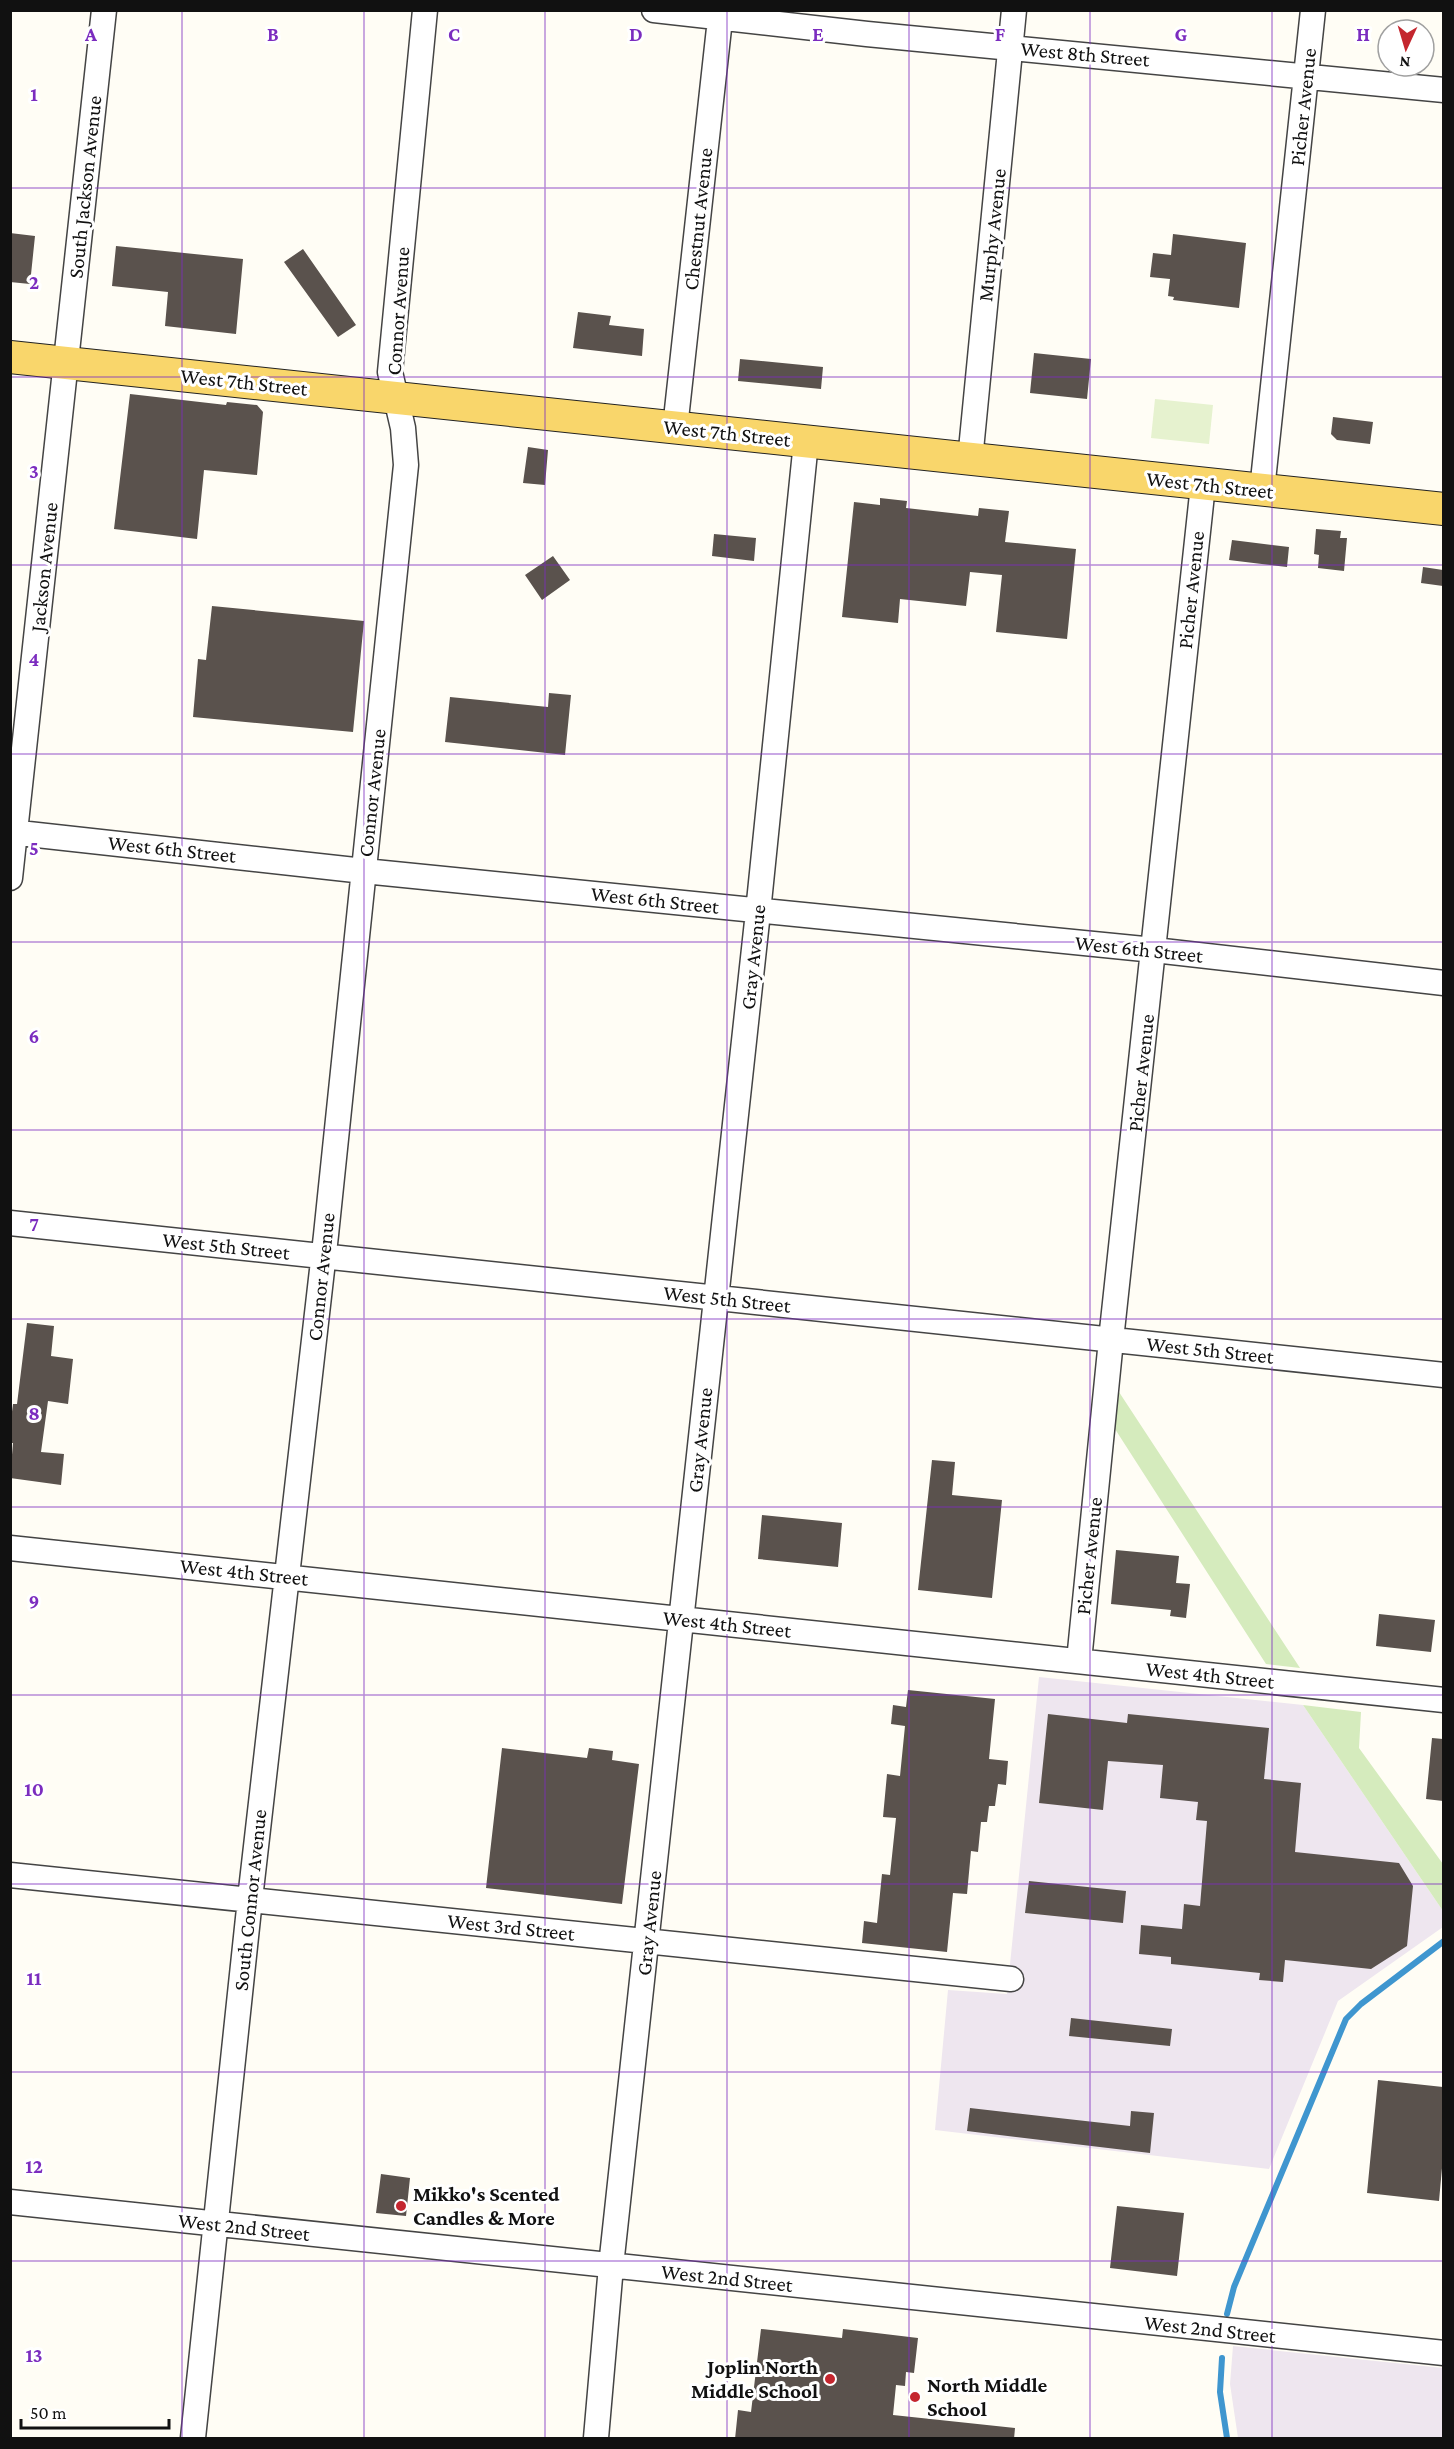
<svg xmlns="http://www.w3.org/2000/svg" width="1454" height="2449" font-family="'Crimson Pro',serif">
	<rect width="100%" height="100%" fill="#fffdf5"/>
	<path fill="#eee6ef" d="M 1039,1677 L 1303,1705 L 1443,1911 L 1443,1927 L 1338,2001 L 1269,2169 L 935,2130 L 948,1990 L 1007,1994 Z
		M 1233,2346 L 1443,2368 L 1443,2438 L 1238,2438 L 1230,2384 Z"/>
	<path fill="#d5ebbd" d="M 1119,1392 L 1300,1668 L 1266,1664 L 1115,1429 Z
		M 1303,1705 L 1361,1712 L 1359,1748 L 1443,1864 L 1443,1911 Z"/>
	<path fill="#e6f2cf" d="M 1155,399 L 1213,405 L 1209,444 L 1151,438 Z"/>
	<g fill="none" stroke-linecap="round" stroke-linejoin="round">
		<path stroke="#3f96cf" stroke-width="6" d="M 1227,2314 L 1234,2287 L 1346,2019 L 1361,2004 L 1444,1941
			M 1222,2358 L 1220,2392 L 1227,2438"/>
	</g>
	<path fill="#5a524d" d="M 10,233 L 35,236 L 30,284 L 10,282 Z
		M 1173,234 L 1246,243 L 1239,308 L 1173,300 L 1174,297 L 1168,296 L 1170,279 L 1150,277 L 1153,253 L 1171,255 Z
		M 116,246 L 243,259 L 236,334 L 165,326 L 168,292 L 112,286 Z
		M 303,249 L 356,325 L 338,337 L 284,262 Z
		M 578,312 L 611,316 L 609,325 L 644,329 L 642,356 L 573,348 Z
		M 1034,353 L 1091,359 L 1087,399 L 1030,393 Z
		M 740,359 L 823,367 L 821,389 L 738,381 Z
		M 130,394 L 226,405 L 227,402 L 257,405 L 263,412 L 257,475 L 204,470 L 197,539 L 114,529 Z
		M 1333,417 L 1373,422 L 1370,444 L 1337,440 L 1331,434 Z
		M 528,447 L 548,450 L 545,485 L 523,483 Z
		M 880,498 L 907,501 L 906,508 L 978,516 L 979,508 L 1009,511 L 1005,542 L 1076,549 L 1067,639 L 996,632 L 1002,575 L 970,572 L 966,606 L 900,599 L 898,623 L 842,617 L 854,502 L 880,505 Z
		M 1316,529 L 1341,531 L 1340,538 L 1347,538 L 1344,571 L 1318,568 L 1319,555 L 1314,554 Z
		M 714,534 L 756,538 L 754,561 L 712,556 Z
		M 1232,540 L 1289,547 L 1287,567 L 1229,560 Z
		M 553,556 L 570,580 L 542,600 L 525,575 Z
		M 1423,567 L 1443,570 L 1443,586 L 1421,583 Z
		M 212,606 L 364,621 L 353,732 L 193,717 L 198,659 L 206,660 Z
		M 549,693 L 571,695 L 565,755 L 445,742 L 450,697 L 548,707 Z
		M 27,1323 L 54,1326 L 51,1356 L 73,1359 L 68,1404 L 48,1401 L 41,1452 L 64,1454 L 61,1485 L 10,1478 L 13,1443 L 10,1443 L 10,1427 L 13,1404 L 17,1404 Z
		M 932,1460 L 955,1462 L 952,1495 L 1002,1500 L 992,1598 L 918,1590 Z
		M 762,1515 L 842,1523 L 838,1567 L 758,1559 Z
		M 1116,1550 L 1179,1556 L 1176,1583 L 1190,1584 L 1186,1618 L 1170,1616 L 1171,1610 L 1111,1604 Z
		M 1379,1614 L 1435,1620 L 1431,1652 L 1376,1646 Z
		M 908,1690 L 995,1699 L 989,1759 L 1008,1761 L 1006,1785 L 998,1784 L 995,1806 L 989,1806 L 987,1822 L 981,1822 L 978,1852 L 971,1851 L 967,1894 L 953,1893 L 947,1952 L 862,1943 L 864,1921 L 877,1923 L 882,1874 L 890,1875 L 896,1818 L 883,1817 L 887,1774 L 900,1776 L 905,1726 L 891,1724 L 893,1705 L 906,1707 Z
		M 1048,1714 L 1127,1723 L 1128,1714 L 1269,1728 L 1264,1779 L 1301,1783 L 1295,1852 L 1399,1863 L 1413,1886 L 1407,1946 L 1371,1969 L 1285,1960 L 1283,1982 L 1259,1980 L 1260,1973 L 1171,1964 L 1171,1957 L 1139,1954 L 1141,1925 L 1182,1929 L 1184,1904 L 1200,1906 L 1207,1821 L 1196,1820 L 1198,1802 L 1160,1798 L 1163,1765 L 1108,1761 L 1103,1810 L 1039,1803 Z
		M 1432,1738 L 1443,1739 L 1443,1801 L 1426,1799 Z
		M 502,1748 L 587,1758 L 589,1748 L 613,1751 L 612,1760 L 639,1764 L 622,1904 L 486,1888 Z
		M 1029,1881 L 1126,1891 L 1123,1923 L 1025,1913 Z
		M 1071,2018 L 1172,2029 L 1170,2046 L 1069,2036 Z
		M 1378,2080 L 1443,2087 L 1443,2157 L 1439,2201 L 1367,2193 Z
		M 970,2108 L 1130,2126 L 1131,2111 L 1154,2113 L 1150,2153 L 967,2131 Z
		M 381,2174 L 410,2178 L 406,2216 L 376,2213 Z
		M 1117,2206 L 1184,2213 L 1177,2276 L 1110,2268 Z
		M 761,2329 L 842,2338 L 843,2329 L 918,2338 L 914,2373 L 906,2372 L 905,2386 L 896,2385 L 893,2415 L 1015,2428 L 1014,2439 L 735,2439 L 738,2410 L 751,2412 Z"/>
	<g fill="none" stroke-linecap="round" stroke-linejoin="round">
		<defs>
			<path id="minor" d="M 654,10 L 867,34 L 1444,90
				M 675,428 L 721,10
				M 970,460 L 1014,10
				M 1262,490 L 1313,10
				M 10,832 L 364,871 L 1154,950 L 1444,983
				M 10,878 L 104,10
				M 10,1223 L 1444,1375
				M 10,1548 L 1444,1700
				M 1079,1661 L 1111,1340 L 1203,485
				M 10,1875 L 1011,1979
				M 10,2202 L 1444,2353
				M 193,2438 L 250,1899 L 326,1235 L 406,465 L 403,428 L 390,372 L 425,10
				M 596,2438 L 611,2266 L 758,912 L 806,442"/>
			<path id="major" d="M 10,357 L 1444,509"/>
		</defs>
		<use href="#minor" stroke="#444" stroke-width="27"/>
		<use href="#major" stroke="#222" stroke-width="34"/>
		<use href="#minor" stroke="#fff" stroke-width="24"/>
		<use href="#major" stroke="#f9d66b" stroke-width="32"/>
	</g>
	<path fill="none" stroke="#7b2cbf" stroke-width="1.5" stroke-opacity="0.55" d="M 182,10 L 182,2438M 364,10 L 364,2438M 545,10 L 545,2438M 727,10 L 727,2438M 909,10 L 909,2438M 1090,10 L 1090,2438M 1272,10 L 1272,2438M 10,188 L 1444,188M 10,377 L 1444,377M 10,565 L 1444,565M 10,754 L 1444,754M 10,942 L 1444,942M 10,1130 L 1444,1130M 10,1319 L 1444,1319M 10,1507 L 1444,1507M 10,1695 L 1444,1695M 10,1884 L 1444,1884M 10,2072 L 1444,2072M 10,2261 L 1444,2261"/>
	<g fill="#c4262e" stroke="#fff" stroke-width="2">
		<circle cx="401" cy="2206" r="6"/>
		<circle cx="830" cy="2379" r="6"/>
		<circle cx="915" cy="2397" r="6"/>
	</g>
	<g text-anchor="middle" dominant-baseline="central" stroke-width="6" stroke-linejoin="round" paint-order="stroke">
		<g font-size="21" fill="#111" stroke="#fff">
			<text transform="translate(1085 54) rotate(5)">West 8th Street</text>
			<text transform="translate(1303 107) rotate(-84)">Picher Avenue</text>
			<text transform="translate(85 187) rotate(-84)">South Jackson Avenue</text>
			<text transform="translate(698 219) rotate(-84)">Chestnut Avenue</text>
			<text transform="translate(992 235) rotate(-84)">Murphy Avenue</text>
			<text transform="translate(398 311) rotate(-86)">Connor Avenue</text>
			<text transform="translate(244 382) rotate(6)">West 7th Street</text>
			<text transform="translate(727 433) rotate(6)">West 7th Street</text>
			<text transform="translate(1210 485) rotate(6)">West 7th Street</text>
			<text transform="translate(44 567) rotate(-84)">Jackson Avenue</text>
			<text transform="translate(1191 590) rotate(-84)">Picher Avenue</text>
			<text transform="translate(372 793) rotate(-84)">Connor Avenue</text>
			<text transform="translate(172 849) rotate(6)">West 6th Street</text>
			<text transform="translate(655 900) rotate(6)">West 6th Street</text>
			<text transform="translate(1139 949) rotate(6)">West 6th Street</text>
			<text transform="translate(753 957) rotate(-84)">Gray Avenue</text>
			<text transform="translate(1141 1073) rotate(-84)">Picher Avenue</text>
			<text transform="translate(226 1246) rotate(6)">West 5th Street</text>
			<text transform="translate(321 1277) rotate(-84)">Connor Avenue</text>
			<text transform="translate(727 1299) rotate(6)">West 5th Street</text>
			<text transform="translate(1210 1350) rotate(6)">West 5th Street</text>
			<text transform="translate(700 1440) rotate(-84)">Gray Avenue</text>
			<text transform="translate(1089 1556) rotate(-84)">Picher Avenue</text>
			<text transform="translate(244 1572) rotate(6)">West 4th Street</text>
			<text transform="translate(727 1624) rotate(6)">West 4th Street</text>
			<text transform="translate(1210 1675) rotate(6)">West 4th Street</text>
			<text transform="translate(250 1900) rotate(-84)">South Connor Avenue</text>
			<text transform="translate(649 1923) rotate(-84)">Gray Avenue</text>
			<text transform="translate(511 1927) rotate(6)">West 3rd Street</text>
			<text transform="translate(244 2227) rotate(6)">West 2nd Street</text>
			<text transform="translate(727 2278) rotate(6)">West 2nd Street</text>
			<text transform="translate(1210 2329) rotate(6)">West 2nd Street</text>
		</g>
		<g font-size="21" font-weight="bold" fill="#111" stroke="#fff" text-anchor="start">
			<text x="413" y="2194">Mikko's Scented<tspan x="413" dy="24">Candles &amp; More</tspan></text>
			<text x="818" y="2367" text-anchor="end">Joplin North<tspan x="818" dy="24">Middle School</tspan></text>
			<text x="927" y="2385">North Middle<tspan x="927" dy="24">School</tspan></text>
		</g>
	</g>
	<g font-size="20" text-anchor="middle" font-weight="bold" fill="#7b2cbf" stroke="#fff" stroke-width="6" stroke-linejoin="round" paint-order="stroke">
		<text x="91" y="41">A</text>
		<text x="273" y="41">B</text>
		<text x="454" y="41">C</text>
		<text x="636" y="41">D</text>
		<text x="818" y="41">E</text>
		<text x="1000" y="41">F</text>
		<text x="1181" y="41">G</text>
		<text x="1363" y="41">H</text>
		<text x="34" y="101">1</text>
		<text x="34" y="289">2</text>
		<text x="34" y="478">3</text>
		<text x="34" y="666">4</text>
		<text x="34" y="855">5</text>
		<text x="34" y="1043">6</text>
		<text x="34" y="1231">7</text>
		<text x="34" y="1420">8</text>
		<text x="34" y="1608">9</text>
		<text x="34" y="1796">10</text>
		<text x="34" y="1985">11</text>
		<text x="34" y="2173">12</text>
		<text x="34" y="2362">13</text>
	</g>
	<rect width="1454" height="2449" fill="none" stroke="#111111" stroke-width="24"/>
	<g transform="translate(1406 48) rotate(184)"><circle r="28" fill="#ffffff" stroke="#a0a0a0" stroke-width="1.5"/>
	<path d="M0-4.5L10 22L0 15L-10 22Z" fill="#c4262e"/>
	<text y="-9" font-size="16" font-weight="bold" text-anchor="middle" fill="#111111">N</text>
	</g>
	<path d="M21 2419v9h148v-9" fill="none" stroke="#111111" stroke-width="3"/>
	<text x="30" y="2419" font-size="18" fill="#111111" stroke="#ffffff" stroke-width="4.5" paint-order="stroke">50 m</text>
</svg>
